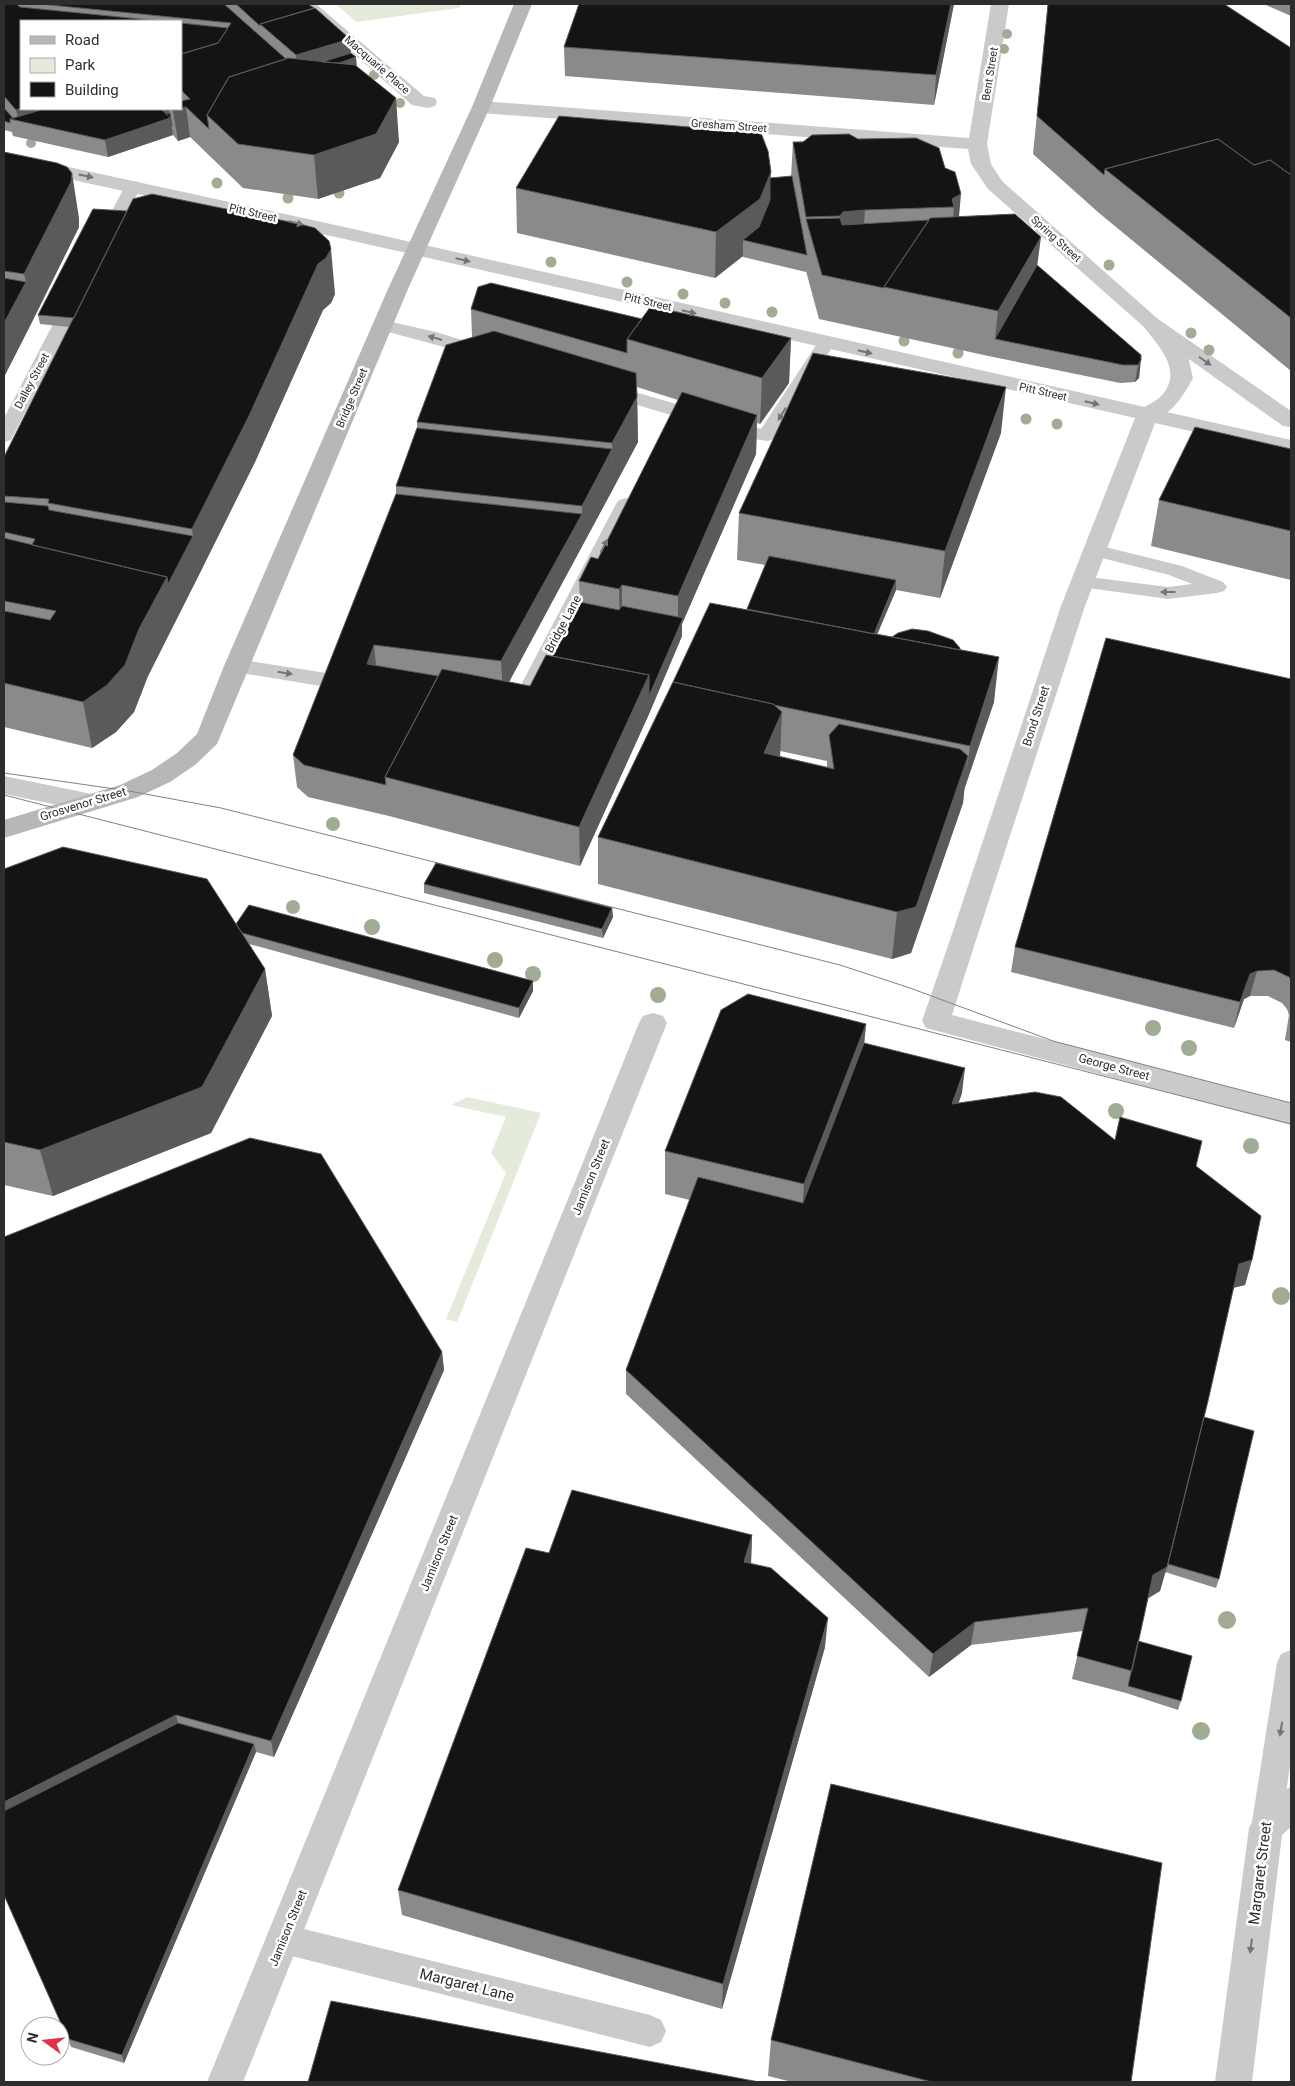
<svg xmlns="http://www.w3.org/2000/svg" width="1295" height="2086" font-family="Roboto,sans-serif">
	<rect width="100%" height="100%" fill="#fff"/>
	<path fill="#e4ebdb" d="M 336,4 L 461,4 L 459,8 L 356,22 Z
		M 467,1097 L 541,1113 L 457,1322 L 446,1319 L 506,1173 L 491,1153 L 506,1117 L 451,1105 Z"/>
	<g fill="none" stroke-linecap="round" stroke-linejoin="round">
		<path fill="#cacaca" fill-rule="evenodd" d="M 133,181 L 139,182 L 141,186 L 125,220 L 122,224 L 110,224 L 107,220 L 125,186 L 127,182 Z
			M 383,320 L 436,332 L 491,349 L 494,353 L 491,357 L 485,358 L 377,329 L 374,325 L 377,321 Z
			M 61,321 L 67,322 L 70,326 L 13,436 L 11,440 L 4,442 L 4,418 L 52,326 L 55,322 Z
			M 826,338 L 832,339 L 835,343 L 774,439 L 767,441 L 747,438 L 601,394 L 599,390 L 601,386 L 608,384 L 761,429 L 820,339 Z
			M 626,498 L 633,500 L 636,504 L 542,683 L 539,688 L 532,690 L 525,688 L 522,683 L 616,504 L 619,500 Z
			M 1093,544 L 1182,566 L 1223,582 L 1227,587 L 1224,591 L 1217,593 L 1168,599 L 1074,586 L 1071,582 L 1074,578 L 1081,576 L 1168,587 L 1192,584 L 1169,575 L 1086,554 L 1083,550 L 1086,546 Z
			M 236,659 L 339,675 L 346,677 L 349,682 L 346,687 L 339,689 L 229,671 L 226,666 L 229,661 Z
			M 1291,1650 L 1291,1759 L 1281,1828 L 1277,1838 L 1266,1842 L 1255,1838 L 1251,1828 L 1277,1663 L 1281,1654 Z
			M 284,1924 L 650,2015 L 661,2020 L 666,2031 L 661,2042 L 650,2047 L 284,1954 L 273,1950 L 269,1939 L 273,1928 Z"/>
		<path fill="#cacaca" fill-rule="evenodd" d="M 297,4 L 316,4 L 424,96 L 435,98 L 437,102 L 435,106 L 428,108 L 412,105 Z
			M 1151,317 L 1158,319 L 1188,356 L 1193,378 C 1183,397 1165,426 1139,420 L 1136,415 C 1143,405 1156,403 1163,394 C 1184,368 1155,343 1141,323 L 1144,319 Z
			M 4,776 L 87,793 L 96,796 L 100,802 L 96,808 L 87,811 L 4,794 Z
			M 964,928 L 973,930 L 977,937 L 952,1015 L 1291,1103 L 1291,1125 L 926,1028 L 922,1021 L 951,937 L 955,930 Z
			M 653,1013 L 663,1016 L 667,1023 L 605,1177 L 601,1185 L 591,1188 L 581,1185 L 577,1177 L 639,1023 L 643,1016 Z"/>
		<path fill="#cacaca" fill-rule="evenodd" d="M 991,4 L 1009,4 L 987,144 L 991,164 L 1002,181 L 1158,319 L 1291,411 L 1291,427 L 1283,426 L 1144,327 L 988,189 L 971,164 L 968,149 L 481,113 L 474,111 L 472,107 L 474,103 L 481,101 L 969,138 Z
			M 4,153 L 340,226 L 1291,440 L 1291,454 L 1155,423 L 1085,606 L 977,937 L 973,944 L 964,946 L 955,944 L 951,937 L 1061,606 L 1135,418 L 340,238 L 4,165 Z
			M 591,1166 L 601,1169 L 605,1177 L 243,2082 L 207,2082 L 577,1177 L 581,1169 Z
			M 1291,1787 L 1291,1827 L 1282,1835 L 1252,2082 L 1215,2082 L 1249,1828 C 1257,1810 1273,1794 1291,1787 Z"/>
		<path fill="#b7b7b7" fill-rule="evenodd" d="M 514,4 L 532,4 L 490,107 L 408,289 L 217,744 L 195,765 L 170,782 L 138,797 L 4,838 L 4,820 L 120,785 L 152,770 L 177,753 L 197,734 L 224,666 L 388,289 L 472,107 Z"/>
		<path stroke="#828282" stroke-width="1" d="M 4,773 L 129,791 L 221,808 L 840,965 L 910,988 L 1053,1041 L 1291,1103
			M 4,795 L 1291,1124"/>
	</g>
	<g fill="#a0ac94">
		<circle cx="1007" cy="34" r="5"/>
		<circle cx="1004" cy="49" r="5"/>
		<circle cx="374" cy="75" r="5"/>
		<circle cx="400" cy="103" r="5"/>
		<circle cx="31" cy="143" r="5"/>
		<circle cx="217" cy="183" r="5.5"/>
		<circle cx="339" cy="193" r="5.5"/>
		<circle cx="288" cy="198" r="5.5"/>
		<circle cx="551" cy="262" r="5.5"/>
		<circle cx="1109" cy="265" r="5.5"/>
		<circle cx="627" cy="282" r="5.5"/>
		<circle cx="683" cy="294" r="5.5"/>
		<circle cx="725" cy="303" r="5.5"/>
		<circle cx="772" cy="312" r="5.5"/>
		<circle cx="1191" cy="333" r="5.5"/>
		<circle cx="904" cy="341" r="5.5"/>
		<circle cx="1209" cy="350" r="5.5"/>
		<circle cx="958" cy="353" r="5.5"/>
		<circle cx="1026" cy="419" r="5.5"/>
		<circle cx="1057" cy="424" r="5.5"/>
		<circle cx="333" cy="824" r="7"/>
		<circle cx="293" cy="907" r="7"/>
		<circle cx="372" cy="927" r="8"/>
		<circle cx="495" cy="960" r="8"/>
		<circle cx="533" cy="974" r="8"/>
		<circle cx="658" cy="995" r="8"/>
		<circle cx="1153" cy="1028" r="8"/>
		<circle cx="1189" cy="1048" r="8"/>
		<circle cx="1116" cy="1111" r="8"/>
		<circle cx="1251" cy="1146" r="8"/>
		<circle cx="1281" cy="1296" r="9"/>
		<circle cx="1227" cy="1620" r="9"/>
		<circle cx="1201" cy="1731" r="9"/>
	</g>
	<path fill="#8a8a8a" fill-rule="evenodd" d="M 4,4 L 308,4 L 350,39 L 351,53 L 357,67 L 399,142 L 380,178 L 318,199 L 243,188 L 190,137 L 178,141 L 173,135 L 108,157 L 13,136 L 12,132 L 4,130 ZM 21,21 L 181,21 L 181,109 L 21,109 Z
		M 579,4 L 954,4 L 934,105 L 565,76 L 564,47 Z
		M 1048,4 L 1224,4 L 1291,48 L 1291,371 L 1099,213 L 1033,154 Z
		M 1265,4 L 1291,4 L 1291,16 L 1266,5 Z
		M 858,139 L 939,148 L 959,217 L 1037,265 L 1141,355 L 1139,378 L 1135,382 L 1120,383 L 993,357 L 819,319 L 806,271 L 806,272 L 743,257 L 743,256 L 715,278 L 517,233 L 516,188 L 771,172 L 770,178 L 791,177 L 793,142 Z
		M 4,152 L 79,218 L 79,227 L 33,320 L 4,377 Z
		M 335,294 L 331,303 L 323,310 L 255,462 L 148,676 L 134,712 L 116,732 L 92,748 L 4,727 L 4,457 L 69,327 L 40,324 L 38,315 Z
		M 471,309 L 642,319 L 791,338 L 789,383 L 760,424 L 757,423 L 756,454 L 682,624 L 682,636 L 649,714 L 580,866 L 389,816 L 308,797 L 297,787 L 293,755 L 396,494 L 396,486 L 417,428 L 417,422 L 472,337 ZM 637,387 L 678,400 L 598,559 L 579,581 L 580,602 L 552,656 L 530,686 L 509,682 L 638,442 Z
		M 1001,433 L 940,598 L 896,590 L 877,634 L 960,650 L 994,702 L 964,790 L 963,803 L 911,953 L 892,959 L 598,884 L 598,837 L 673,682 L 747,609 L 765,565 L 737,560 L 739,513 ZM 780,751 L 827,761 L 827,767 L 780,756 Z
		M 1291,449 L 1291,580 L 1151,546 L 1159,500 Z
		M 1291,679 L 1291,1042 L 1285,1040 L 1289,1015 L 1287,1009 L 1282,1003 L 1268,996 L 1250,996 L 1244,999 L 1234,1028 L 1011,972 L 1015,947 Z
		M 4,869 L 236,924 L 533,981 L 533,991 L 519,1018 L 249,944 L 265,969 L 272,1016 L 211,1133 L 53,1196 L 4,1185 Z
		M 424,884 L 612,908 L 613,917 L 603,938 L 424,893 Z
		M 866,1024 L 864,1043 L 962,1093 L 958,1104 L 1115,1140 L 1196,1166 L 1252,1260 L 1245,1285 L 1233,1288 L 1204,1417 L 1219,1579 L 1216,1588 L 1165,1572 L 1160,1591 L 1148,1598 L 1138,1642 L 1181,1701 L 1178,1710 L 1126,1693 L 1072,1679 L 1083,1631 L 971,1645 L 929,1677 L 626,1394 L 626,1370 L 690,1200 L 665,1194 L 665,1151 Z
		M 442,1352 L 444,1370 L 274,1757 L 256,1752 L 124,2063 L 71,2047 L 4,1895 Z
		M 752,1535 L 751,1563 L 825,1647 L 722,2009 L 402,1915 L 398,1890 L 549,1553 Z
		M 771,2040 L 1131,2082 L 792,2082 L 768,2076 Z"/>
	<path fill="#5a5a5a" d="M 951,4 L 954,4 L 934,105 L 936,75 Z
		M 350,39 L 351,59 L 356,57 L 359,87 L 298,73 L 296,55 Z
		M 396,98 L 399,142 L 380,178 L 318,199 L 314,155 Z
		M 186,107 L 190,137 L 178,141 L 173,111 Z
		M 21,108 L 21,109 L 102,109 L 19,121 L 16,110 Z
		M 160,109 L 169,109 L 173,135 L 108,157 L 105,140 Z
		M 771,172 L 769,217 L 758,244 L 758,243 L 743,240 L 743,256 L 715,278 L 716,232 Z
		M 72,173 L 79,218 L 79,227 L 33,320 L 4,377 L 4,323 L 26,282 L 24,274 Z
		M 961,194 L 957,239 L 951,242 L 954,207 L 952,199 Z
		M 865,210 L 862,255 L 837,261 L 840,216 L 843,212 Z
		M 1041,237 L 1035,282 L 995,339 L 998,311 Z
		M 331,249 L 335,294 L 331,303 L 323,310 L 255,462 L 199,575 L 192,529 L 318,264 Z
		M 791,338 L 789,383 L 760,424 L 762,378 Z
		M 1141,360 L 1139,378 L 1135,382 L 1138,365 Z
		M 1006,387 L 1001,433 L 940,598 L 945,551 Z
		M 637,397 L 638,442 L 613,489 L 612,443 Z
		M 757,415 L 756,454 L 682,624 L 682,636 L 649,714 L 580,866 L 579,827 L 649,675 L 678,629 L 678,596 Z
		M 612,449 L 613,489 L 503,693 L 501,661 L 582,514 L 582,506 Z
		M 193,536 L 199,575 L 148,676 L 134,712 L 116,732 L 92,748 L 83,702 L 139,629 L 167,577 Z
		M 896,580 L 896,590 L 869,654 L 870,645 Z
		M 622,585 L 622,624 L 620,628 L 619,589 Z
		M 374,645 L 377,676 L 367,664 Z
		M 999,657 L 994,702 L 964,790 L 970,746 Z
		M 782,712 L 780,759 L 764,753 Z
		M 968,756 L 963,803 L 911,953 L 892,959 L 897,912 Z
		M 612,908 L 613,917 L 603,938 L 602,929 Z
		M 265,969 L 272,1016 L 211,1133 L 53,1196 L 40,1150 Z
		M 1257,971 L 1250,996 L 1244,999 L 1234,1028 L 1240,1002 L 1250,974 Z
		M 533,981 L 533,991 L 519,1018 L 519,1008 Z
		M 866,1024 L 862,1068 L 801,1228 L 804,1184 Z
		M 965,1068 L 962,1093 L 949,1130 L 952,1104 Z
		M 1252,1260 L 1245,1285 L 1232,1288 L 1239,1264 Z
		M 442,1352 L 444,1370 L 274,1757 L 271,1741 Z
		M 752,1535 L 751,1564 L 744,1562 Z
		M 1167,1567 L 1160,1591 L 1147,1599 L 1153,1575 Z
		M 828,1618 L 825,1647 L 722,2009 L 723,1984 Z
		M 975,1622 L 971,1645 L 929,1677 L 933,1654 Z
		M 176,1715 L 180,1731 L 4,1820 L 4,1802 Z
		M 254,1744 L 256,1752 L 124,2063 L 122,2055 Z"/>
	<path fill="#141414" stroke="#5a5a5a" d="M 4,4 L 16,4 L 20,7 L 160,21 L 21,21 L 21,108 L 16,110 L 4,96 Z
		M 40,4 L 224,4 L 286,59 L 229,77 L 207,115 L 209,129 L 186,107 L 181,108 L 181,101 L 190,99 L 181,90 L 181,54 L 218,43 L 231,23 Z
		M 236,4 L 308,4 L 314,8 L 260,24 L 260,26 Z
		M 579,4 L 951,4 L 936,75 L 564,47 Z
		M 1048,4 L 1224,4 L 1291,48 L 1291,175 L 1270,160 L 1254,165 L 1218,139 L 1105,169 L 1104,175 L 1037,116 Z
		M 315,8 L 350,39 L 296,55 L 260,24 Z
		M 181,23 L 228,28 L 218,43 L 181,54 Z
		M 351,53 L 356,57 L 339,63 L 322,62 Z
		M 288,58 L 355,65 L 396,98 L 376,134 L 314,155 L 238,144 L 207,115 L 229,77 Z
		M 4,108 L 13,118 L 10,119 L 10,123 L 4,121 Z
		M 44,109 L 161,109 L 170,118 L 105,140 L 10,119 Z
		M 171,109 L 180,109 L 173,111 Z
		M 170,113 L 172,126 L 170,118 L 166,114 Z
		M 559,116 L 761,133 L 768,151 L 771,172 L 760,199 L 716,232 L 516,188 Z
		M 849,134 L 858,139 L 916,138 L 939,148 L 945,168 L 955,172 L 961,194 L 952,199 L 954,207 L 865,210 L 843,212 L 840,216 L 806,217 L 793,142 L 803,142 L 812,135 Z
		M 1218,139 L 1254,165 L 1270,160 L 1291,175 L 1291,318 L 1105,169 Z
		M 4,152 L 57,163 L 67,167 L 72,173 L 71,182 L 24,274 L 4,271 Z
		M 792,176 L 807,255 L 743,240 L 759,227 L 770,200 L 770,178 Z
		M 152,194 L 300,224 L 315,228 L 329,241 L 331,249 L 326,258 L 318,264 L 249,416 L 192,529 L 48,503 L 49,499 L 4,496 L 4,457 L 133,199 Z
		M 93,209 L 127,211 L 74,318 L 38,315 Z
		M 1015,214 L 1041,237 L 998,311 L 884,287 L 930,218 Z
		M 840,218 L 842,225 L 929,220 L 884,287 L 884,288 L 822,275 L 806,219 Z
		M 1037,265 L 1141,355 L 1141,360 L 1138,365 L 1123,365 L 995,339 Z
		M 4,278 L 26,282 L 4,323 Z
		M 491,283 L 642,319 L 627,339 L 627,353 L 471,309 L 478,287 Z
		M 651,306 L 791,338 L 762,378 L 627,339 Z
		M 494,331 L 636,373 L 637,397 L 612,443 L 417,422 L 446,345 Z
		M 813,353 L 1006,387 L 945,551 L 739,513 Z
		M 682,392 L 757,415 L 678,596 L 622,585 L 619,589 L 579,581 L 591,557 L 598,559 Z
		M 1195,427 L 1291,449 L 1291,531 L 1159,500 Z
		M 417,428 L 612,449 L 582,506 L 396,486 Z
		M 396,494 L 582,514 L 501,661 L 374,645 L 367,664 L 438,676 L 385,777 L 386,785 L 304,765 L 293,755 Z
		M 4,502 L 48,506 L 49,510 L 193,536 L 168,584 L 167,577 L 32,545 L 35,539 L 4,532 Z
		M 4,538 L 167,577 L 139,629 L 125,665 L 107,685 L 83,702 L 4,683 L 4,611 L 50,620 L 56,611 L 4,601 Z
		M 769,556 L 896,580 L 874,634 L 747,609 Z
		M 580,602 L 619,610 L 622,606 L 683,618 L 649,696 L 649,675 L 552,656 Z
		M 710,603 L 999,657 L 970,746 L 774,705 L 773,704 L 673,682 Z
		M 912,629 L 928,631 L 953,640 L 960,648 L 960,650 L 892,637 L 898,633 Z
		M 1106,638 L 1291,679 L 1291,980 L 1289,977 L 1274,970 L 1257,971 L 1250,974 L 1240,1002 L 1015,947 Z
		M 546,655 L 649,675 L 579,827 L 385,777 L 442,669 L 530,686 Z
		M 673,682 L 773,704 L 782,712 L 764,753 L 834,769 L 829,735 L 839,724 L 960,749 L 968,756 L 916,907 L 897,912 L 598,837 Z
		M 63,847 L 207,879 L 265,969 L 202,1087 L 40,1150 L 4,1142 L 4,869 Z
		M 436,863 L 612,908 L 602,929 L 424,884 Z
		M 249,905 L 533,981 L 519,1008 L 242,933 L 236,924 Z
		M 748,994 L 866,1024 L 804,1184 L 665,1151 L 721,1010 Z
		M 864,1043 L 965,1068 L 952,1104 L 1035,1092 L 1061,1097 L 1115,1140 L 1120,1117 L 1202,1141 L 1196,1166 L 1261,1216 L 1252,1260 L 1239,1264 L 1208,1401 L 1167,1567 L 1153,1575 L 1132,1671 L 1077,1656 L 1088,1608 L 975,1622 L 933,1654 L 626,1370 L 698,1177 L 803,1203 Z
		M 250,1138 L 321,1154 L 442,1352 L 271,1741 L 176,1715 L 4,1802 L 4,1237 Z
		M 1204,1417 L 1254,1431 L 1219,1579 L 1168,1564 Z
		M 572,1490 L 752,1535 L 744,1562 L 771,1568 L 828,1618 L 723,1984 L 398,1890 L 526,1548 L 549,1553 Z
		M 1138,1641 L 1192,1656 L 1181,1701 L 1128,1686 Z
		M 178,1723 L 254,1744 L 122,2055 L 68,2039 L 4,1895 L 4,1811 Z
		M 831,1784 L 1162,1863 L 1131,2082 L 932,2082 L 771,2040 Z
		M 331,2001 L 759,2082 L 308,2082 Z"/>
	<defs><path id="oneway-solid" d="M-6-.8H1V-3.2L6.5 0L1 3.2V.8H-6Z" transform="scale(1.25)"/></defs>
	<g fill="#747474">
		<use href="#oneway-solid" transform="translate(86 176) rotate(12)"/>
		<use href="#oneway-solid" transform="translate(296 223) rotate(13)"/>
		<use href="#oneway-solid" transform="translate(463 260) rotate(13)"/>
		<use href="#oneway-solid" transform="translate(689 312) rotate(13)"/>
		<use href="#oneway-solid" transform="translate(435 338) rotate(-164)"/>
		<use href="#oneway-solid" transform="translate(865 352) rotate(13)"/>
		<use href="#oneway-solid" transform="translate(1205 361) rotate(35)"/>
		<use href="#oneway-solid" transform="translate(1092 403) rotate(13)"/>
		<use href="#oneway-solid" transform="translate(782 414) rotate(121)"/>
		<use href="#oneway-solid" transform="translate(604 546) rotate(-62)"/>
		<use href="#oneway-solid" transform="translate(1168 592) rotate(180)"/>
		<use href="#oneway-solid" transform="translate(285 673) rotate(9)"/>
		<use href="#oneway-solid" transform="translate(1281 1729) rotate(99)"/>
		<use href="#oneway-solid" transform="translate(1251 1946) rotate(97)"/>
	</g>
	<g text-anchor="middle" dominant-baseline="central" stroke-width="5" stroke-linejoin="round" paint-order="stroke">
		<g font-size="11" fill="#2d2d2d" stroke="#fff">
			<text transform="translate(377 65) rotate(41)">Macquarie Place</text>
			<text transform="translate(990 74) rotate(-81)">Bent Street</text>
			<text transform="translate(729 126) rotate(4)">Gresham Street</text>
			<text transform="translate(253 213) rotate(13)">Pitt Street</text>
			<text transform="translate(1056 239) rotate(42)">Spring Street</text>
			<text transform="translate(648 302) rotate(13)">Pitt Street</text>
			<text transform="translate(32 381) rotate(-62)">Dalley Street</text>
			<text transform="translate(1043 392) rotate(13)">Pitt Street</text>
			<text transform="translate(352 398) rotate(-67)">Bridge Street</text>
		</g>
		<g font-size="12" fill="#2d2d2d" stroke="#fff">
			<text transform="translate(563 624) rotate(-62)">Bridge Lane</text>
			<text transform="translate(1036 716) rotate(-72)">Bond Street</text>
			<text transform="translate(83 804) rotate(-17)">Grosvenor Street</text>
			<text transform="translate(1114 1067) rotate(15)">George Street</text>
			<text transform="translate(591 1177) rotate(-68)">Jamison Street</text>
			<text transform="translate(439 1553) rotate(-68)">Jamison Street</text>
			<text transform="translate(288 1928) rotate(-68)">Jamison Street</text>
		</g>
		<g font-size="15" fill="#2d2d2d" stroke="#fff">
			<text transform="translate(1260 1873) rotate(-83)">Margaret Street</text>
			<text transform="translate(467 1985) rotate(14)">Margaret Lane</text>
		</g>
	</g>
	<rect width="1295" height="2086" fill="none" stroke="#2d2d2d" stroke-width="10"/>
	<rect x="20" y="20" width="162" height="90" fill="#ffffff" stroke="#ababab"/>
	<rect x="30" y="36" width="25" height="8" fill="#b7b7b7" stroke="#ababab"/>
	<text x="65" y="45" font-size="15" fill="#2d2d2d">Road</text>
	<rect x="30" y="58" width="25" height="15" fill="#e4ebdb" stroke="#ababab"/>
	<text x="65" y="70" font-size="15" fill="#2d2d2d">Park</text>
	<rect x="30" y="82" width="25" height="15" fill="#141414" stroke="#ababab"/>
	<text x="65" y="95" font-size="15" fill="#2d2d2d">Building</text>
	<g transform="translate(45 2041) rotate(285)"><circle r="24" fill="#ffffff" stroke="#ababab"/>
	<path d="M0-4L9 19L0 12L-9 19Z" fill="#e13249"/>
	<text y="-8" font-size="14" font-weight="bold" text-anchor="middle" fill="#2d2d2d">N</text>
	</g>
</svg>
